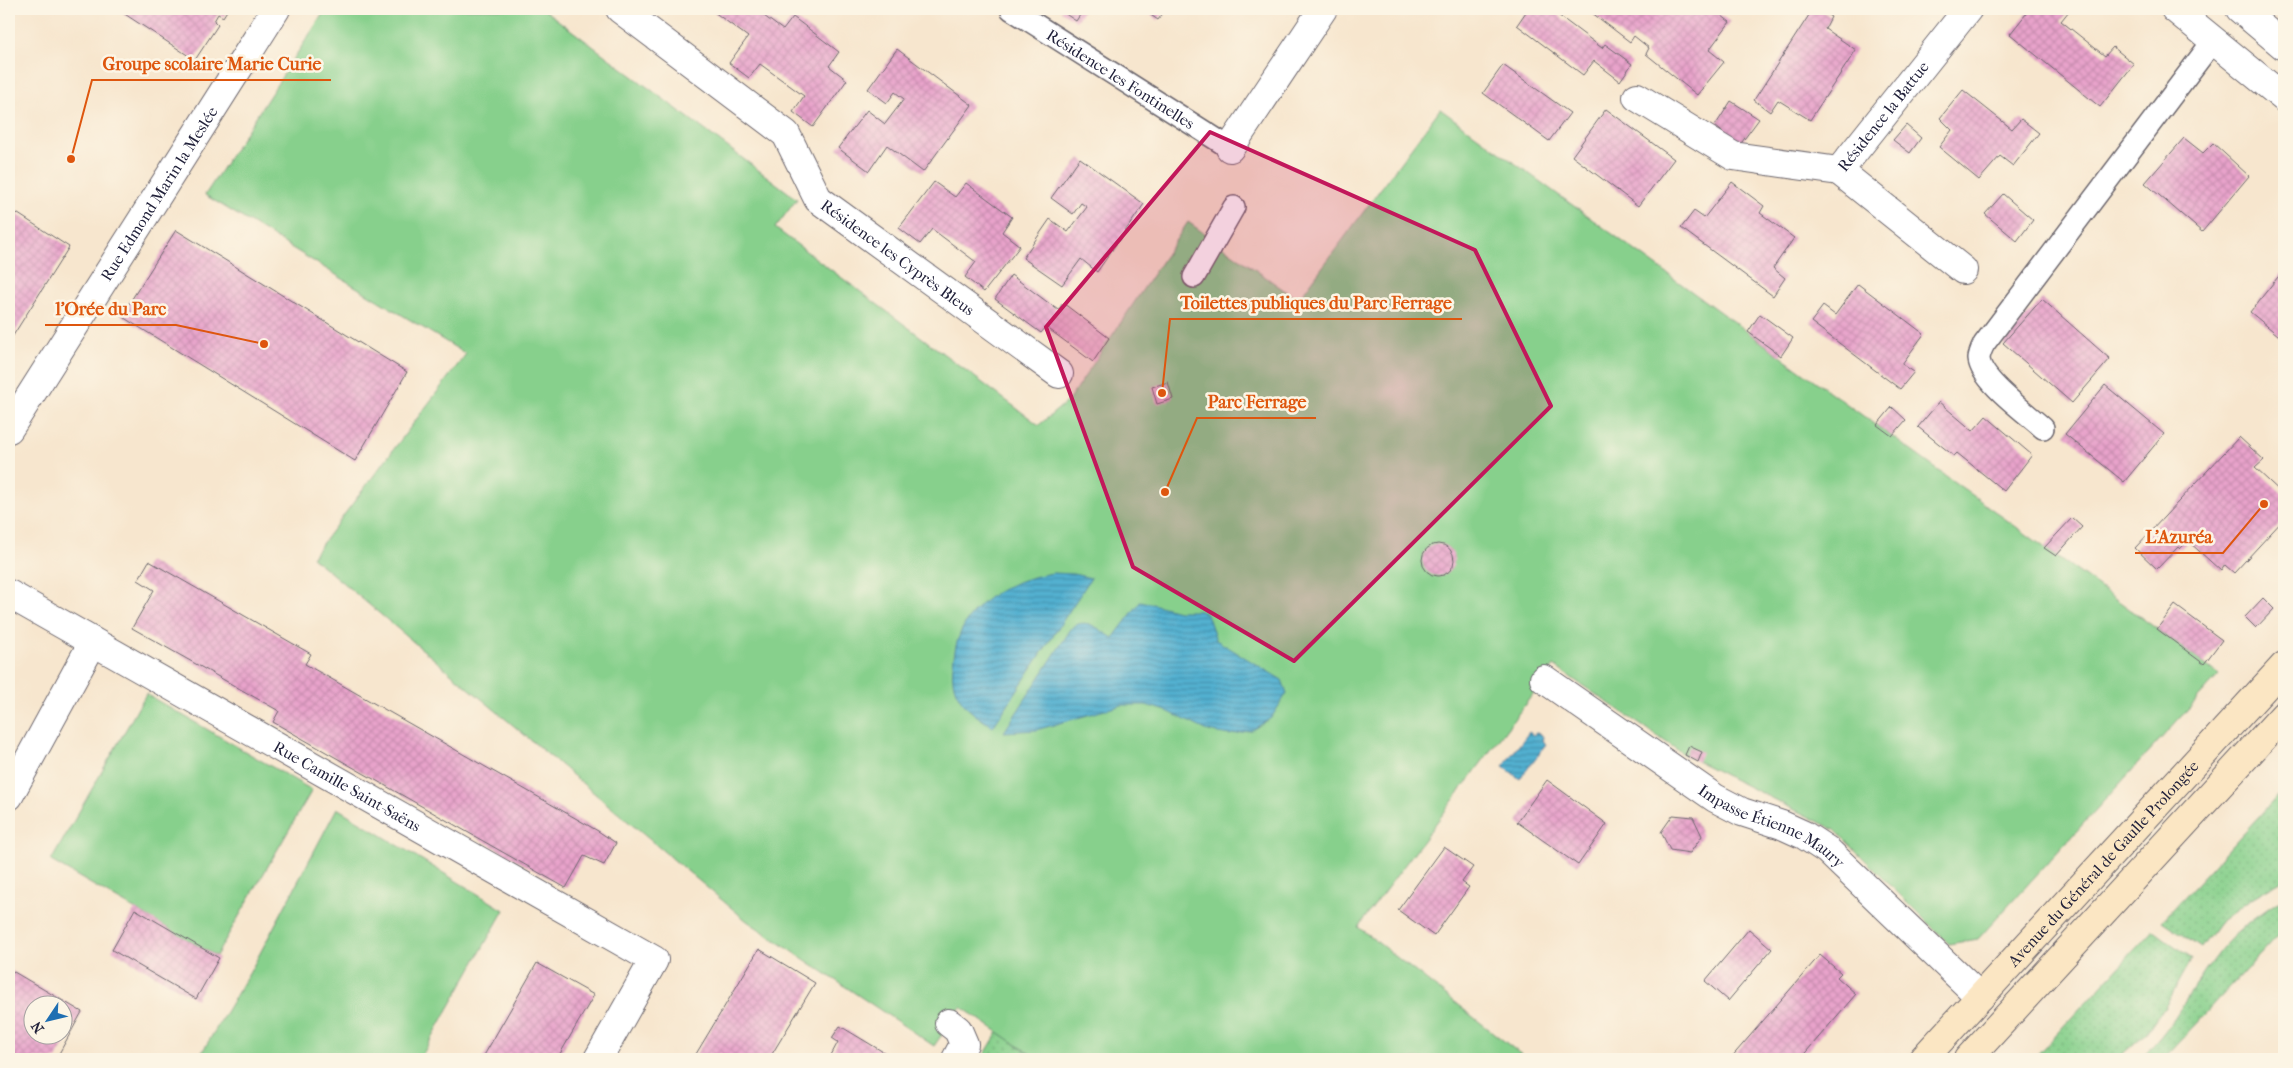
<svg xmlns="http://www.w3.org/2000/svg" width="2293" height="1068" font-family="'IM FELL French Canon',serif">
	<defs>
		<pattern id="grass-dots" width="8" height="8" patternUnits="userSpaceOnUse" patternTransform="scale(1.25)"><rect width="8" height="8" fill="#87d08c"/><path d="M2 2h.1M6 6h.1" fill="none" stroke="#74b27a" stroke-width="1.8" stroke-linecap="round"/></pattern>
		<pattern id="water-rules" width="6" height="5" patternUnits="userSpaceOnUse" patternTransform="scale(1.25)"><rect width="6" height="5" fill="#52b0d0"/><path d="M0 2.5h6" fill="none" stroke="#448faa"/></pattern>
		<pattern id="building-cross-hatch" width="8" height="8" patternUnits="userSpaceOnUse" patternTransform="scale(1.25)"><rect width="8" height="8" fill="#e8a3cb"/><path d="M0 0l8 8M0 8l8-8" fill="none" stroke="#c78caf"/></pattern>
	</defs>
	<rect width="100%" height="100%" fill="#fcf5e5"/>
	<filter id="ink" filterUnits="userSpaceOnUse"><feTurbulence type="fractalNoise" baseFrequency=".02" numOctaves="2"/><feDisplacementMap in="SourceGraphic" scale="10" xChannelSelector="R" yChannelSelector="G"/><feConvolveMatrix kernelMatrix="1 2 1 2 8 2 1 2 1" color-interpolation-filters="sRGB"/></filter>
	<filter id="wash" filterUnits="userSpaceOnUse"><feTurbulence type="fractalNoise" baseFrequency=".0096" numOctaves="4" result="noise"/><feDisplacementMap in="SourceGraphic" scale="20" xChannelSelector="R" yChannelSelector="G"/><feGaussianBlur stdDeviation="1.12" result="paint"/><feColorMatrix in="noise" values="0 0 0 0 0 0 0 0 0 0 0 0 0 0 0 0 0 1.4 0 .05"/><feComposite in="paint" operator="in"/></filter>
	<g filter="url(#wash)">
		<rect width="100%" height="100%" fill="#f7e6ce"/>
		<path fill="url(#grass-dots)" stroke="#547964" d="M 2284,789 L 2284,879 L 2250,899 L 2219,923 L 2201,948 L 2162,921 Z
			M 2284,898 L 2284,929 L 2163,1059 L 2139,1059 C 2173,1029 2186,995 2212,961 C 2231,934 2257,915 2284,898 Z
			M 2153,930 L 2192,959 L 2165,1007 L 2145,1034 L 2117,1059 L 2033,1059 Z
			M 998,1032 L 1038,1059 L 982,1059 Z"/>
		<path fill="#87d08c" stroke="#547964" d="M 326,9 L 543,9 L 797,199 L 775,228 L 1039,425 L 1069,400 L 1188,222 L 1298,300 L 1440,109 L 2157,629 L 2219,675 L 1978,939 L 1949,944 L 1835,830 L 1685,755 L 1554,666 L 1358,927 L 1527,1059 L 1038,1059 L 961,1007 L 934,1046 L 747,921 L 312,557 L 466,354 L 205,195 Z
			M 146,694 L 312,790 L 216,956 L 51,861 Z
			M 337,808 L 504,910 L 420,1059 L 198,1059 L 250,972 Z"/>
		<path fill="url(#water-rules)" stroke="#3a6986" d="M 1053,573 L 1073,574 L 1091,578 L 993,727 C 980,718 967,711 959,697 C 951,685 952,670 954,657 C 960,606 1006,580 1053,573 Z
			M 1141,601 L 1178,611 L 1200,611 L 1207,614 L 1216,640 L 1282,680 L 1287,693 L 1271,718 L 1252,730 L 1229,735 L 1208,731 L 1167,711 L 1146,705 L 1122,705 L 1036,730 L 1004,732 L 1071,629 C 1085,615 1099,630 1113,638 Z
			M 1529,732 L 1533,735 L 1536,733 L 1541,734 L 1543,737 L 1542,742 L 1546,744 L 1520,779 L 1503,766 Z"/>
		<g id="blocks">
			<path fill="url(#building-cross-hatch)" fill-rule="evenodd" d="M 117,9 L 228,9 L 223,17 L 218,14 L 214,21 L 218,25 L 195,60 Z
				M 710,9 L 769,9 L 764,16 L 783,30 L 793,17 L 839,52 L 829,66 L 847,80 L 813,127 L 793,112 L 804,96 L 760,64 L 749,78 L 729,63 L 748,37 Z
				M 1062,9 L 1084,9 L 1076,21 L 1061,11 Z
				M 1142,9 L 1166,9 L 1158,20 Z
				M 1528,9 L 1550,9 L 1602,48 L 1605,44 L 1632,64 L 1620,81 L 1594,61 L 1583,75 L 1517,25 Z
				M 1587,9 L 1674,9 L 1679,13 L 1682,9 L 1700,9 L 1704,12 L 1707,9 L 1713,9 L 1730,22 L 1709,50 L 1724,62 L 1697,95 L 1646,54 L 1649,48 L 1634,36 L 1630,42 Z
				M 1813,9 L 1819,9 L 1831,17 L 1825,29 L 1856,50 L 1810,120 L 1778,100 L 1770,112 L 1754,100 Z
				M 2030,9 L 2065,9 L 2069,11 L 2061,21 L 2105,56 L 2113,47 L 2134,64 L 2100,107 L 2010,34 Z
				M 897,49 L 972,105 L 923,172 L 887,145 L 869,171 L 838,148 L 867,110 L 885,124 L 904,99 L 895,92 L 887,103 L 868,89 Z
				M 1503,65 L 1570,113 L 1549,141 L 1483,93 Z
				M 1963,90 L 2012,129 L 2021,119 L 2039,133 L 2013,166 L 2000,156 L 1979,180 L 1939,147 L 1952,130 L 1940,118 Z
				M 1731,101 L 1759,119 L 1739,146 L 1715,126 Z
				M 1606,109 L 1674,159 L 1638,206 L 1572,156 Z
				M 1906,125 L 1921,138 L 1910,153 L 1893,140 Z
				M 2184,138 L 2203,153 L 2213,143 L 2249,176 L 2202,232 L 2145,183 Z
				M 1080,158 L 1144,204 L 1097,272 L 1081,259 L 1062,285 L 1023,258 L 1050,219 L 1068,232 L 1087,207 L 1081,203 L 1073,214 L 1051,198 Z
				M 934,182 L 955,197 L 966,183 L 1012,217 L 1002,232 L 1020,246 L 984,292 L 965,277 L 976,262 L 932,229 L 920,244 L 899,228 Z
				M 1732,182 L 1764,206 L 1760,213 L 1794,238 L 1773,268 L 1785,278 L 1773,296 L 1681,228 L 1694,211 L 1704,218 Z
				M 2003,194 L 2033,220 L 2017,241 L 1985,214 Z
				M 9,208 L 69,247 L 9,342 Z
				M 176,230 L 407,372 L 355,461 L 121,316 Z
				M 2282,272 L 2284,274 L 2284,340 L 2250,312 Z
				M 1011,275 L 1058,310 L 1063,303 L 1109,338 L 1093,362 L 1046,327 L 1041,333 L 995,299 Z
				M 1858,284 L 1924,334 L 1902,364 L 1914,372 L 1900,389 L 1811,322 L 1823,306 L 1835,315 Z
				M 2042,299 L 2110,359 L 2072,403 L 2003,343 Z
				M 1760,314 L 1793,338 L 1781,356 L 1748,332 Z
				M 1168,382 L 1173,399 L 1157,404 L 1152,387 Z
				M 2105,385 L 2164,434 L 2124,482 L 2065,434 Z
				M 1939,402 L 1973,431 L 1986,416 L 2032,455 L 2004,491 L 1957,453 L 1954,456 L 1918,427 Z
				M 1892,407 L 1906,420 L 1892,436 L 1877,425 Z
				M 2239,437 L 2264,460 L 2255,468 L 2284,495 L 2284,519 L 2234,573 L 2225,565 L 2221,571 L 2188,541 L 2180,549 L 2178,547 L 2157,569 L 2135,548 Z
				M 2072,518 L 2082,527 L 2056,556 L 2044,548 Z
				M1422 560a16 16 0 1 1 32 0a16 16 0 1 1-32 0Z
				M 149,561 L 311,654 L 305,664 L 598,831 L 616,843 L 604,865 L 584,856 L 566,888 L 273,722 L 279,711 L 132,628 L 154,590 L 138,580 Z
				M 2263,598 L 2274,609 L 2256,628 L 2245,617 Z
				M 2175,605 L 2222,640 L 2204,664 L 2157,629 Z
				M 1689,746 L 1702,752 L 1698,762 L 1685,755 Z
				M 1547,780 L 1607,824 L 1578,865 L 1517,822 Z
				M 1673,815 L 1693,817 L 1702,836 L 1690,853 L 1670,850 L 1661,832 Z
				M 1444,847 L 1473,867 L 1462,882 L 1469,887 L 1434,936 L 1398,910 Z
				M 135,909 L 219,958 L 196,999 L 112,950 Z
				M 1749,929 L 1772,949 L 1728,1001 L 1705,981 Z
				M 759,949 L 815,983 L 769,1059 L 693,1059 Z
				M 1820,955 L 1841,973 L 1837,977 L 1856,994 L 1800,1059 L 1730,1059 Z
				M 537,963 L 594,995 L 557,1059 L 482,1059 Z
				M 9,969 L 82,1012 L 56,1059 L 9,1059 ZM 32,1006 L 62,1006 L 62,1036 L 32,1036 Z
				M 840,1026 L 885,1053 L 882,1059 L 829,1059 L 838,1042 L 832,1038 Z"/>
		</g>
	</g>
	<g filter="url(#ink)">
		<use href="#blocks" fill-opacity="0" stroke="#6d676e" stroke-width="1"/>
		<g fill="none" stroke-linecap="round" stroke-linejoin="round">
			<defs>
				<g id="lane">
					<path id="s1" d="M 1011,9 L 1230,148"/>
					<path d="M 1194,277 L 1234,207"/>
					<path d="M 2043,428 C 2027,413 1981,381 1979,359 C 1979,355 1982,348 1984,344 L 2213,41"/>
				</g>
				<g id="street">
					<path id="s2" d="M 620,9 L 786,134 L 818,199 L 1059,374"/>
					<path d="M 2175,9 L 2284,98"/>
					<path d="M 2240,9 L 2284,46"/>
					<path d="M 1637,97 L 1733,156 L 1839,171"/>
					<path d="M 1230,148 L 1323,9"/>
					<path id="s3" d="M 1963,270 L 1839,171 L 1968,9"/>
					<path id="s4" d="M 9,429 L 276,9"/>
					<path id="s5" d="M 9,594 L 654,960 L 598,1059"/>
					<path id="s6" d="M 1544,679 L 1715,798 L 1742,812 L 1782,825 L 1804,835 L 1827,850 L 1980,997"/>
					<path d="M 9,796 L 93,642"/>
					<path d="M 949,1023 L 958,1030 L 964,1044 L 956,1059"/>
				</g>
				<g id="secondary">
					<path id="s7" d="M 1923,1059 L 2284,666"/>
					<path d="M 1968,1059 L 2284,715"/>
				</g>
			</defs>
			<use href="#lane" stroke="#6d676e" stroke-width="24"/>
			<use href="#street" stroke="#6d676e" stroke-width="30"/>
			<use href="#secondary" stroke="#6d676e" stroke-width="30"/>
			<use href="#lane" stroke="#fff" stroke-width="21"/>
			<use href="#street" stroke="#fff" stroke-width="28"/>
			<use href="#secondary" stroke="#fbe6c3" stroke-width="28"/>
		</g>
	</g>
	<path fill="#c2185b" fill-opacity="0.2" stroke="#c2185b" stroke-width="4" stroke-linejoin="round" d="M 1210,132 L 1475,250 L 1551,406 L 1294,661 L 1133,567 L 1046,327 Z"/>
	<g text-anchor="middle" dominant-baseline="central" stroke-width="5" stroke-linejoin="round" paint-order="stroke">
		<g font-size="16" fill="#22223b" stroke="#fcf5e5">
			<text stroke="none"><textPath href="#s1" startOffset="130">Résidence les Fontinelles</textPath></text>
			<text stroke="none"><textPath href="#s3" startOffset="229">Résidence la Battue</textPath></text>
			<text stroke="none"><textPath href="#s4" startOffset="279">Rue Edmond Marin la Meslée</textPath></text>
			<text stroke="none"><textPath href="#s2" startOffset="379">Résidence les Cyprès Bleus</textPath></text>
			<text stroke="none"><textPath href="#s5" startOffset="389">Rue Camille Saint-Saëns</textPath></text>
			<text stroke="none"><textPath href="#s6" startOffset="272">Impasse Étienne Maury</textPath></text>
			<text stroke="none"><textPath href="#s7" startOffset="266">Avenue du Général de Gaulle Prolongée</textPath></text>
		</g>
	</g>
	<path fill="none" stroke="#de560e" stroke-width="2" d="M71 159L92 80H331M1162 393L1170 319H1462M264 344L176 325H45M1165 492L1197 418H1316M2264 504L2223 553H2135"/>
	<g fill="#de560e" stroke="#fcf5e5" stroke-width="2">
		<circle cx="71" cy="159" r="5"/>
		<circle cx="1162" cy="393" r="5"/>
		<circle cx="264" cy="344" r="5"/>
		<circle cx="1165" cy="492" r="5"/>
		<circle cx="2264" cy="504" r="5"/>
	</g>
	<g font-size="18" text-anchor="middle" font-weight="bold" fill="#de560e" stroke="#fcf5e5" stroke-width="5" stroke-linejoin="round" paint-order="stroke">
		<text x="212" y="70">Groupe scolaire Marie Curie</text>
		<text x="1316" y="309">Toilettes publiques du Parc Ferrage</text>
		<text x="111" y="315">l'Orée du Parc</text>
		<text x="1257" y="408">Parc Ferrage</text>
		<text x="2179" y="543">L'Azuréa</text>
	</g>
	<rect width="2293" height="1068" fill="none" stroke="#fcf5e5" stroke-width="30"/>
	<g transform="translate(48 1020) rotate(235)"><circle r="24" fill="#fcf5e5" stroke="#a5a1a1"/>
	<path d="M0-4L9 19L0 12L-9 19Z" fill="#1f6fb2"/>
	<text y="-8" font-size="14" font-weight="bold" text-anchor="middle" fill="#22223b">N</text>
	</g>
</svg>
